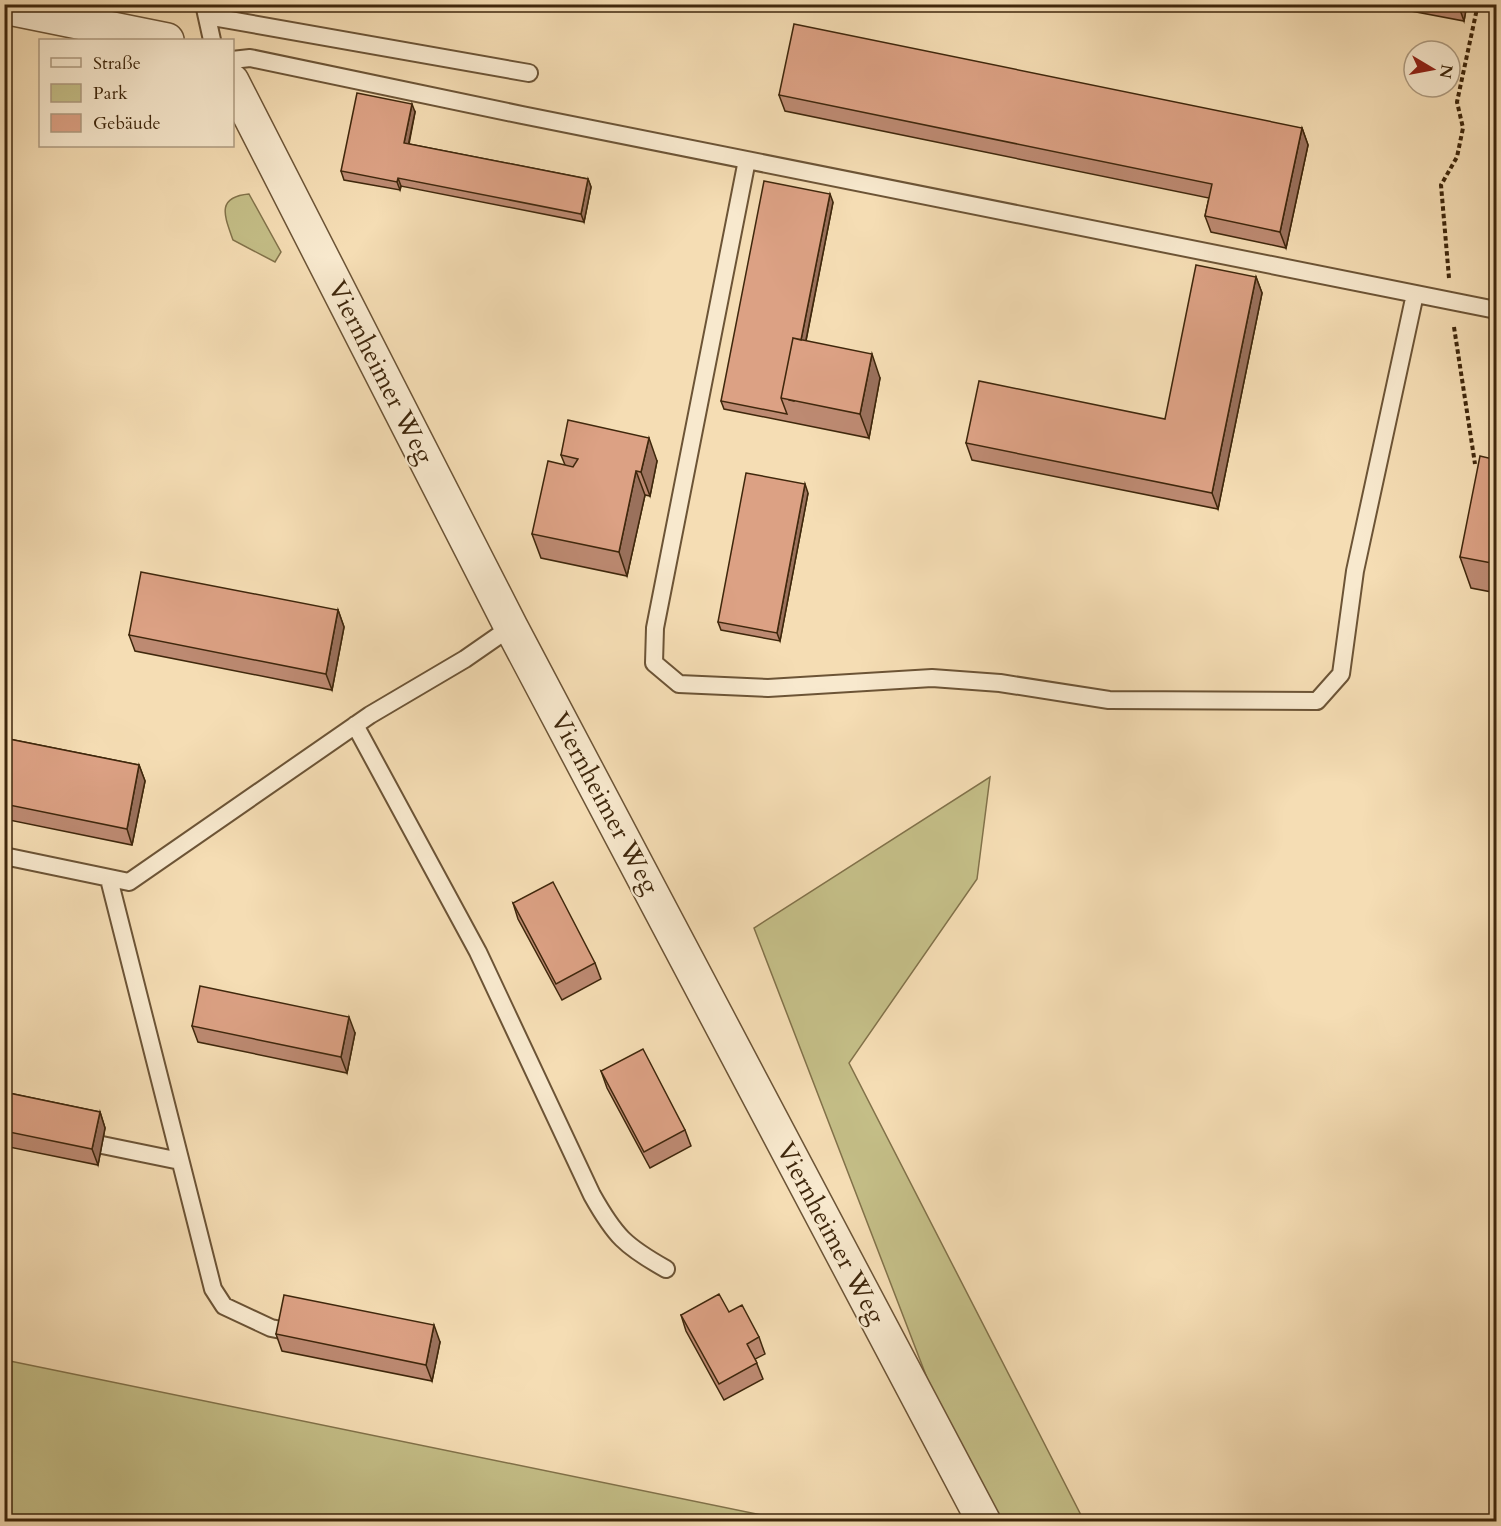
<svg xmlns="http://www.w3.org/2000/svg" width="1501" height="1526" font-family="Cardo,serif">
	<rect width="100%" height="100%" fill="#f5ddb4"/>
	<filter id="stains"><feTurbulence type="fractalNoise" baseFrequency=".00333" numOctaves="4"/><feColorMatrix values="0 0 0 0 .2 0 0 0 0 .09 0 0 0 0 .02 0 0 0 .5 -.17"/></filter>
	<radialGradient id="worn" r=".72"><stop offset=".6" stop-color="#630" stop-opacity="0"/><stop offset="1" stop-color="#630" stop-opacity=".3"/></radialGradient>
	<path fill="#c4be87" stroke="#82724a" stroke-width="1.5" d="M 249,194 L 281,252 L 275,262 L 233,240 C 225,217 215,197 249,194 Z
		M 990,777 L 977,879 L 849,1063 L 1084,1521 L 982,1521 L 754,928 Z
		M 4,1360 L 5,1360 L 791,1521 L 5,1521 Z"/>
	<g fill="none" stroke-linecap="round" stroke-linejoin="round">
		<defs>
			<path id="service" d="M 204,4 L 212,40
				M 207,16 L 529,73
				M 232,60 L 250,58 L 522,115 L 1496,310
				M 747,160 L 655,628 L 654,663 L 679,684 L 768,688 L 932,678 L 1000,683 L 1109,700 L 1317,701 L 1341,674 L 1355,571 L 1415,294
				M 355,725 L 478,952 L 592,1195 C 615,1236 625,1246 666,1269
				M 4,856 L 129,882 L 370,715 L 465,659 L 511,627
				M 109,879 L 213,1289 L 224,1306 L 271,1328 L 286,1331
				M 102,1145 L 180,1161"/>
			<path id="tertiary" d="M 4,7 L 167,40
				M 232,81 L 511,627 L 984,1522"/>
		</defs>
		<use href="#service" stroke="#6c5436" stroke-width="20"/>
		<use href="#tertiary" stroke="#6c5436" stroke-width="36"/>
		<path stroke="#3f270c" stroke-width="4" stroke-dasharray="4.5 3" stroke-linecap="butt" d="M 1449,278 L 1441,185 L 1457,157 L 1463,128 L 1457,102 L 1478,4
			M 1454,327 L 1475,464"/>
		<use href="#service" stroke="#f8e9ce" stroke-width="16"/>
		<use href="#tertiary" stroke="#f8e9ce" stroke-width="33"/>
	</g>
	<path fill="#bd8a72" stroke="#3f270c" stroke-width="1.5" d="M 1374,4 L 1467,4 L 1464,21 Z
		M 779,95 L 1302,128 L 1308,145 L 1286,248 L 1211,232 L 1205,216 L 1209,198 L 785,111 Z
		M 415,112 L 409,144 L 588,179 L 591,187 L 584,222 L 401,186 L 400,190 L 344,180 L 341,171 Z
		M 833,202 L 806,341 L 880,378 L 869,438 L 724,409 L 721,401 Z
		M 1256,277 L 1262,293 L 1218,509 L 972,460 L 966,443 L 1165,419 Z
		M 561,455 L 657,461 L 650,496 L 645,495 L 627,576 L 541,558 L 532,534 L 565,465 Z
		M 1497,460 L 1497,593 L 1471,588 L 1460,557 Z
		M 808,493 L 780,641 L 721,630 L 718,622 Z
		M 338,610 L 344,627 L 332,690 L 135,651 L 129,635 Z
		M 4,738 L 139,765 L 145,781 L 132,845 L 4,819 Z
		M 513,903 L 595,963 L 601,979 L 562,1000 L 518,919 Z
		M 192,1026 L 355,1033 L 347,1073 L 198,1042 Z
		M 601,1071 L 685,1130 L 691,1146 L 650,1168 L 607,1088 Z
		M 4,1092 L 100,1112 L 105,1128 L 98,1165 L 4,1146 Z
		M 729,1312 L 759,1337 L 765,1354 L 755,1359 L 763,1379 L 724,1400 L 686,1331 L 681,1315 Z
		M 276,1334 L 440,1342 L 432,1381 L 282,1351 Z"/>
	<path fill="#9a715c" stroke="#3f270c" stroke-width="1.5" d="M 1458,4 L 1467,4 L 1464,21 Z
		M 412,104 L 415,112 L 407,151 L 404,143 Z
		M 1302,128 L 1308,145 L 1286,248 L 1280,232 Z
		M 398,178 L 401,186 L 400,190 L 397,182 Z
		M 588,179 L 591,187 L 584,222 L 581,214 Z
		M 830,194 L 833,202 L 794,401 L 789,400 Z
		M 1256,277 L 1262,293 L 1218,509 L 1212,493 Z
		M 872,354 L 880,378 L 869,438 L 860,414 Z
		M 649,438 L 657,461 L 650,496 L 641,472 Z
		M 636,471 L 645,495 L 627,576 L 619,552 Z
		M 805,484 L 808,493 L 780,641 L 777,633 Z
		M 338,610 L 344,627 L 332,690 L 326,674 Z
		M 139,765 L 145,781 L 132,845 L 127,829 Z
		M 349,1017 L 355,1033 L 347,1073 L 341,1057 Z
		M 100,1112 L 105,1128 L 98,1165 L 92,1149 Z
		M 434,1325 L 440,1342 L 432,1381 L 426,1365 Z"/>
	<path fill="#dca184" stroke="#3f270c" stroke-width="1.5" d="M 794,24 L 1302,128 L 1280,232 L 1205,216 L 1212,184 L 779,95 Z
		M 357,93 L 412,104 L 404,143 L 588,179 L 581,214 L 398,178 L 397,182 L 341,171 Z
		M 764,181 L 830,194 L 801,340 L 793,338 L 781,398 L 787,414 L 721,401 Z
		M 1196,265 L 1256,277 L 1212,493 L 966,443 L 979,381 L 1165,419 Z
		M 793,338 L 872,354 L 860,414 L 781,398 Z
		M 568,420 L 649,438 L 641,472 L 636,471 L 619,552 L 532,534 L 548,461 L 573,467 L 578,459 L 561,455 Z
		M 1480,456 L 1497,460 L 1497,564 L 1460,557 Z
		M 746,473 L 805,484 L 777,633 L 718,622 Z
		M 141,572 L 338,610 L 326,674 L 129,635 Z
		M 4,738 L 139,765 L 127,829 L 4,804 Z
		M 553,882 L 595,963 L 556,984 L 513,903 Z
		M 200,986 L 349,1017 L 341,1057 L 192,1026 Z
		M 643,1049 L 685,1130 L 644,1152 L 601,1071 Z
		M 4,1092 L 100,1112 L 92,1149 L 4,1131 Z
		M 719,1294 L 729,1312 L 742,1305 L 759,1337 L 747,1344 L 757,1363 L 719,1384 L 681,1315 Z
		M 284,1295 L 434,1325 L 426,1365 L 276,1334 Z"/>
	<g text-anchor="middle" dominant-baseline="central" stroke-width="4.5" stroke-linejoin="round" paint-order="stroke">
		<g font-size="26" fill="#3f270c" stroke="#f8e9ce">
			<text transform="translate(381 372) rotate(63)">Viernheimer Weg</text>
			<text transform="translate(605 803) rotate(62)">Viernheimer Weg</text>
			<text transform="translate(831 1233) rotate(62)">Viernheimer Weg</text>
		</g>
	</g>
	<rect width="1501" height="1526" fill="none" stroke="#f5ddb4" stroke-width="24"/>
	<rect x="6" y="6" width="1489" height="1514" fill="none" stroke="#3f270c" stroke-width="3"/>
	<rect x="12" y="12" width="1477" height="1502" fill="none" stroke="#3f270c" stroke-width="1.5"/>
	<rect x="39" y="39" width="195" height="108" fill="#f8e9ce" stroke="#ae9b80" stroke-width="1.5"/>
	<rect x="51" y="58" width="30" height="9" fill="#f8e9ce" stroke="#ae9b80" stroke-width="1.5"/>
	<text x="93" y="69" font-size="18" fill="#3f270c">Straße</text>
	<rect x="51" y="84" width="30" height="18" fill="#c4be87" stroke="#ae9b80" stroke-width="1.5"/>
	<text x="93" y="99" font-size="18" fill="#3f270c">Park</text>
	<rect x="51" y="114" width="30" height="18" fill="#dca184" stroke="#ae9b80" stroke-width="1.5"/>
	<text x="93" y="129" font-size="18" fill="#3f270c">Gebäude</text>
	<g transform="translate(1432 69) rotate(100)"><circle r="28" fill="#f8e9ce" stroke="#ae9b80" stroke-width="1.5"/>
	<path d="M0-4.5L10 22L0 15L-10 22Z" fill="#8f2418"/>
	<text y="-9" font-size="16" font-weight="bold" text-anchor="middle" fill="#3f270c">N</text>
	</g>
	<rect width="100%" height="100%" filter="url(#stains)"/>
	<rect width="100%" height="100%" fill="url(#worn)"/>
</svg>
